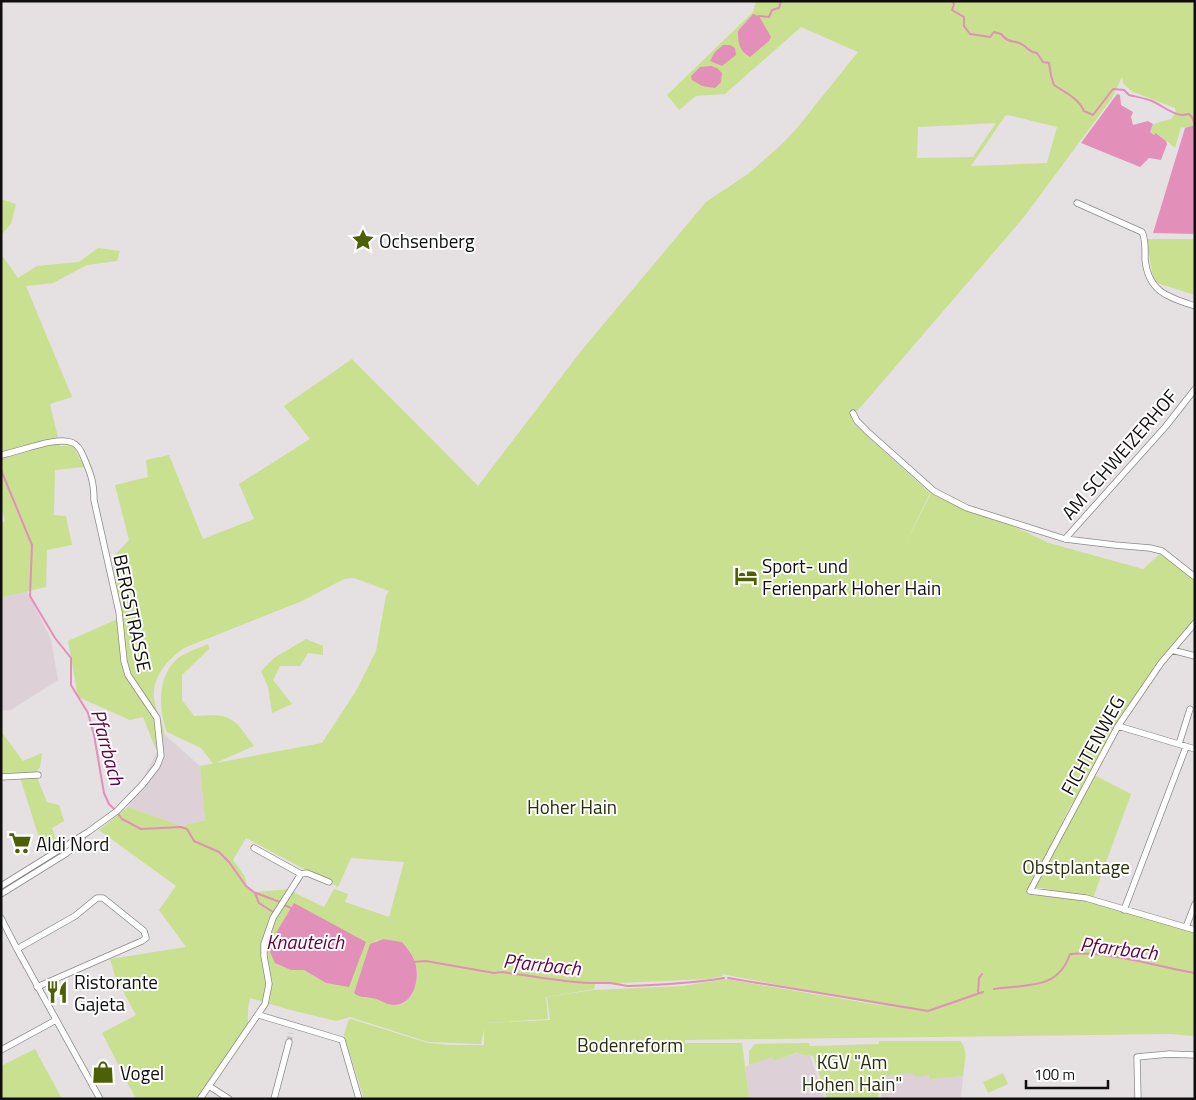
<svg xmlns="http://www.w3.org/2000/svg" width="1196" height="1100" font-family="'Titillium Web',sans-serif">
	<rect width="100%" height="100%" fill="#e5e0e2"/>
	<path fill="#ddd1d7" d="M 27,591 L 51,639 L 58,680 L 11,710 L 1,711 L 1,597 Z
		M 164,734 L 200,766 L 205,820 L 181,826 L 128,807 L 157,752 Z
		M 799,1052 L 810,1056 L 825,1099 L 749,1099 L 745,1067 L 772,1056 L 774,1061 Z
		M 911,1073 L 929,1075 L 930,1079 L 963,1076 L 961,1099 L 882,1099 L 880,1077 Z"/>
	<path fill="#c8e08f" fill-rule="evenodd" d="M 756,1 L 1195,1 L 1195,125 L 1185,128 L 1181,127 L 1175,148 L 1157,133 L 1154,135 L 1150,132 L 1153,124 L 1171,119 L 1176,112 L 1175,108 L 1131,91 L 1123,83 L 1122,77 L 1112,98 L 1024,217 L 859,409 L 851,415 L 854,424 L 930,493 L 902,551 L 931,493 L 985,513 L 1049,543 L 1143,569 L 1161,553 L 1195,579 L 1195,621 L 1141,690 L 1093,773 L 1068,810 L 1030,890 L 1086,898 L 1195,930 L 1195,1036 L 1171,1034 L 685,1040 L 685,1043 L 742,1043 L 749,1099 L 364,1099 L 344,1035 L 348,1021 L 351,1019 L 428,1043 L 449,1045 L 484,1045 L 484,1029 L 481,1044 L 428,1042 L 350,1017 L 336,1021 L 287,1009 L 250,998 L 248,1008 L 248,1025 L 197,1099 L 136,1099 L 102,1033 L 136,1015 L 115,976 L 110,959 L 186,947 L 159,910 L 176,886 L 99,830 L 128,807 L 181,826 L 205,820 L 200,766 L 322,743 L 356,691 L 376,651 L 386,596 L 389,591 L 354,578 L 344,579 L 302,601 L 184,648 C 167,660 149,680 155,704 C 157,713 164,724 164,734 C 164,739 159,747 157,752 L 143,717 L 130,720 L 78,697 L 68,641 L 122,617 L 112,558 L 129,540 L 115,485 L 148,477 L 146,460 L 169,455 L 203,539 L 254,519 L 239,484 L 310,439 L 284,406 L 352,359 L 478,486 L 581,351 L 706,202 L 748,174 L 782,144 L 797,128 L 858,52 L 801,27 L 725,94 L 696,96 L 679,110 L 667,95 L 753,12 ZM 1008,115 L 1057,127 L 1047,163 L 971,166 L 1005,116 ZM 996,123 L 973,157 L 917,158 L 918,127 ZM 246,838 L 338,887 L 351,858 L 404,862 L 389,917 L 345,902 L 348,894 L 334,889 L 324,907 L 295,893 L 291,889 L 256,892 L 247,886 L 245,877 L 233,860 ZM 383,939 L 402,942 C 407,948 412,954 415,962 C 420,977 415,1005 395,1005 C 386,1005 380,999 373,998 C 366,997 360,995 354,993 L 364,963 L 375,941 ZM 366,942 L 326,983 L 304,970 L 291,970 ZM 722,974 L 902,1009 L 725,979 L 683,986 L 593,990 L 547,997 L 550,1020 L 484,1023 L 548,1019 L 546,997 L 594,989 L 595,984 L 709,979 L 723,976 Z
		M 1,199 L 16,204 L 11,224 L 1,235 Z
		M 1146,239 L 1195,239 L 1195,295 L 1154,282 Z
		M 98,248 L 120,251 L 117,261 L 87,265 L 53,283 L 26,286 L 72,397 L 50,404 L 60,446 L 73,446 L 84,467 L 55,470 L 54,515 L 66,516 L 72,545 L 47,550 L 46,587 L 2,597 L 1,523 L 5,521 L 1,506 L 1,254 L 18,278 L 37,266 L 79,262 Z
		M 306,639 L 323,646 L 323,655 L 308,653 L 300,666 L 280,666 L 273,680 L 292,704 L 272,713 L 268,687 L 261,671 L 274,658 Z
		M 208,644 L 209,649 L 182,675 L 182,700 L 194,716 C 232,713 233,717 254,746 L 213,764 L 201,748 L 167,732 C 159,711 157,680 174,662 C 182,653 197,649 208,644 Z
		M 1,731 L 23,761 L 42,753 L 40,767 L 35,773 L 47,802 L 59,805 L 64,821 L 52,828 L 58,846 L 44,854 L 19,774 L 1,775 Z
		M 1094,775 L 1131,794 L 1093,898 L 1042,888 L 1033,889 Z
		M 879,1041 L 960,1041 C 969,1050 964,1064 963,1076 L 930,1079 L 929,1075 L 917,1077 L 911,1073 L 881,1077 L 881,1082 L 877,1084 L 879,1099 L 827,1099 L 813,1056 L 802,1055 L 798,1052 L 774,1061 L 772,1057 L 749,1065 L 749,1051 L 755,1044 L 809,1043 L 810,1046 L 879,1044 Z
		M 35,1049 L 62,1099 L 1,1099 L 1,1066 Z
		M 1003,1073 L 1008,1084 L 988,1093 L 983,1082 Z"/>
	<path fill="#e28fba" d="M 753,14 L 759,16 L 771,37 L 769,41 L 750,57 C 739,51 738,42 738,31 Z
		M 723,45 L 730,45 L 735,48 L 736,55 L 722,66 L 710,61 L 715,52 Z
		M 711,66 L 717,68 L 722,73 L 721,82 L 715,88 L 702,86 L 692,80 L 691,76 L 700,67 Z
		M 1117,94 L 1120,95 L 1121,105 L 1133,112 L 1131,117 L 1133,125 L 1148,121 L 1153,124 L 1150,132 L 1154,135 L 1156,133 L 1166,141 L 1167,144 L 1161,160 L 1149,158 L 1140,167 L 1081,143 Z
		M 1195,125 L 1195,234 L 1153,233 L 1185,128 Z
		M 294,903 L 366,942 L 349,987 L 326,983 L 304,970 L 291,970 L 275,963 L 270,952 L 273,938 Z
		M 383,939 L 402,942 C 407,948 412,954 415,962 C 420,977 415,1005 394,1005 C 387,1005 382,1001 376,999 C 368,996 360,999 354,993 L 370,944 Z"/>
	<g fill="none" stroke-linecap="round" stroke-linejoin="round">
		<path stroke="#e28fba" stroke-width="2" d="M 952,1 L 954,4 L 952,10 L 964,17 L 964,26 L 970,34 L 990,37 L 994,32 L 1001,34 C 1010,45 1015,39 1023,45 C 1028,48 1029,52 1037,53 L 1043,62 L 1049,63 L 1051,75
			M 759,16 L 769,17 L 772,10 L 779,8 L 781,1
			M 1051,76 L 1054,85 C 1066,93 1078,98 1084,111 L 1093,115 L 1113,89 L 1124,90 L 1129,95 C 1137,97 1144,98 1152,101 C 1163,106 1171,114 1182,115
			M 1183,115 L 1189,114 L 1192,117 L 1195,126
			M 1,470 L 32,545 L 30,596 L 55,638 L 71,658 L 71,685 L 88,713 L 94,735 L 104,793 L 109,804 L 115,810
			M 118,814 L 122,819 L 141,829 L 181,827 L 187,829 L 194,841 L 219,852 L 229,862 L 246,886 L 255,893 L 259,903 L 273,912
			M 256,893 L 280,902
			M 284,905 L 291,908
			M 412,962 L 426,961 L 494,973 L 502,972 C 537,977 574,984 609,983 C 616,983 622,986 628,986 C 659,985 694,983 724,978
			M 728,978 L 928,1011 L 983,992
			M 994,989 C 1025,984 1058,991 1070,954 C 1105,950 1159,967 1195,973
			M 978,993 L 979,978 L 982,974"/>
		<path stroke="#c5c0c2" stroke-width="5.5" stroke-dasharray="5.5 3" stroke-linecap="butt" d="M 289,1042 L 291,1033"/>
		<defs>
			<path id="minor" d="M 1077,203 L 1142,232 C 1146,240 1145,250 1145,259 C 1148,292 1168,297 1195,306
				M 853,413 L 857,421 L 868,432 L 934,491 L 967,508 L 1065,539 L 1115,545 L 1150,548 L 1162,551 L 1195,577
				M 1,455 C 19,452 58,435 73,443 C 79,445 82,453 84,458 C 91,474 94,483 94,500 L 119,612 L 124,661 L 128,675 L 157,718 L 161,756 L 157,766 L 143,784 L 117,811 L 88,832 L 1,886
				M 1065,539 L 1166,426 L 1195,389
				M 1195,623 L 1161,663 L 1118,726 L 1030,891 L 1086,898 L 1195,930
				M 1172,650 L 1195,656
				M 1118,726 L 1195,749
				M 1179,744 L 1190,709
				M 1,777 L 38,775
				M 254,848 L 301,874 L 307,873 L 329,882
				M 1,894 L 67,853 L 82,839
				M 1124,910 L 1186,747
				M 1,918 L 17,949 L 100,1099
				M 1186,927 L 1195,904
				M 17,949 L 75,916 L 97,898 L 103,898 L 144,931 L 146,938 L 142,941 L 37,987
				M 259,1015 L 342,1040 L 359,1099
				M 1,1050 L 56,1020
				M 209,1086 L 229,1099
				M 200,1099 L 265,1004 L 269,984 L 264,956 L 264,944 L 273,918 L 301,874
				M 274,1099 L 289,1042
				M 1138,1099 L 1137,1057 L 1169,1054 L 1195,1055"/>
		</defs>
		<use href="#minor" stroke="#8c888a" stroke-width="7"/>
		<use href="#minor" stroke="#fff" stroke-width="5.5"/>
	</g>
	<defs>
		<symbol id="sight-bare" viewBox="-9 -9 18 18"><path d="M0-6L1.8-2.2L6-1.7L2.9 1.2L3.7 5.4L0 3.3L-3.7 5.4L-2.9 1.2L-6-1.7L-1.8-2.2Z" fill="#4d6006" stroke="#fff" stroke-width="2.5" paint-order="stroke"/></symbol>
		<symbol id="hotel-bare" viewBox="-9 -9 18 18"><path d="M-6-4.5h1.5V1H6V5H4.5V3h-9V5H-6ZM-4 0a1.8 1.8 0 1 1 3.6 0ZM.5 0V-2.5h3Q6-2.5 6 0Z" fill="#4d6006" stroke="#fff" stroke-width="2.5" paint-order="stroke"/></symbol>
		<symbol id="supermarket-bare" viewBox="-9 -9 18 18"><path d="M-6-5.5h2.5l.6 2H6L4.5 2H-2.5L-4.4-4H-6ZM-1.5 3.2a1.3 1.3 0 1 0 .1 0ZM3 3.2a1.3 1.3 0 1 0 .1 0Z" fill="#4d6006" stroke="#fff" stroke-width="2.5" paint-order="stroke"/></symbol>
		<symbol id="restaurant-bare" viewBox="-9 -9 18 18"><path d="M-5-6h1v4h1v-4h1v4h1v-4h1v5L-1.5 .5V6h-2V.5L-5-1ZM5-6V6H3V1.5H1.5Q1.5-4 5-6Z" fill="#4d6006" stroke="#fff" stroke-width="2.5" paint-order="stroke"/></symbol>
		<symbol id="shop-bare" viewBox="-9 -9 18 18"><path d="M-5-2.5h2.3a2.7 3.5 0 0 1 5.4 0H5L5.5 6h-11ZM-1.5-2.5h3a1.5 2.3 0 0 0-3 0Z" fill="#4d6006" stroke="#fff" stroke-width="2.5" paint-order="stroke"/></symbol>
	</defs>
	<g fill-rule="evenodd">
		<use href="#sight-bare" x="347" y="224" width="32" height="32"/>
		<use href="#hotel-bare" x="730" y="560" width="32" height="32"/>
		<use href="#supermarket-bare" x="4" y="827" width="32" height="32"/>
		<use href="#restaurant-bare" x="41" y="976" width="32" height="32"/>
		<use href="#shop-bare" x="87" y="1056" width="32" height="32"/>
	</g>
	<g text-anchor="middle" dominant-baseline="central" stroke-width="4" stroke-linejoin="round" paint-order="stroke">
		<g font-size="19" fill="#100e0f" stroke="#fff" text-anchor="start">
			<text x="379" y="240">Ochsenberg</text>
			<text x="762" y="565">Sport- und<tspan x="762" dy="22">Ferienpark Hoher Hain</tspan></text>
			<text x="36" y="843">Aldi Nord</text>
			<text x="74" y="981">Ristorante<tspan x="74" dy="22">Gajeta</tspan></text>
			<text x="120" y="1072">Vogel</text>
		</g>
		<g font-size="19" fill="#100e0f" stroke="#fff">
			<text transform="translate(1119 454) rotate(-49)">AM SCHWEIZERHOF</text>
			<text transform="translate(133 613) rotate(78)">BERGSTRASSE</text>
			<text transform="translate(1092 745) rotate(-61)">FICHTENWEG</text>
		</g>
		<g font-size="19" fill="#262f0b" stroke="#fff">
			<text x="572" y="806">Hoher Hain</text>
			<text x="1076" y="866">Obstplantage</text>
			<text x="630" y="1044">Bodenreform</text>
			<text x="852" y="1061">KGV "Am<tspan x="852" dy="22">Hohen Hain"</tspan></text>
		</g>
		<g font-size="20" font-style="italic" fill="#680146" stroke="#fff">
			<text transform="translate(108 747) rotate(75)">Pfarrbach</text>
			<text x="305" y="941">Knauteich</text>
			<text transform="translate(1119 948) rotate(7)">Pfarrbach</text>
			<text transform="translate(542 964) rotate(6)">Pfarrbach</text>
		</g>
	</g>
	<rect width="1196" height="1100" fill="none" stroke="#100e0f" stroke-width="5"/>
	<path d="M1026 1080v8h82v-8" fill="none" stroke="#100e0f" stroke-width="2.5"/>
	<text x="1034" y="1080" font-size="15" fill="#100e0f" stroke="#ffffff" stroke-width="4" paint-order="stroke">100 m</text>
</svg>
